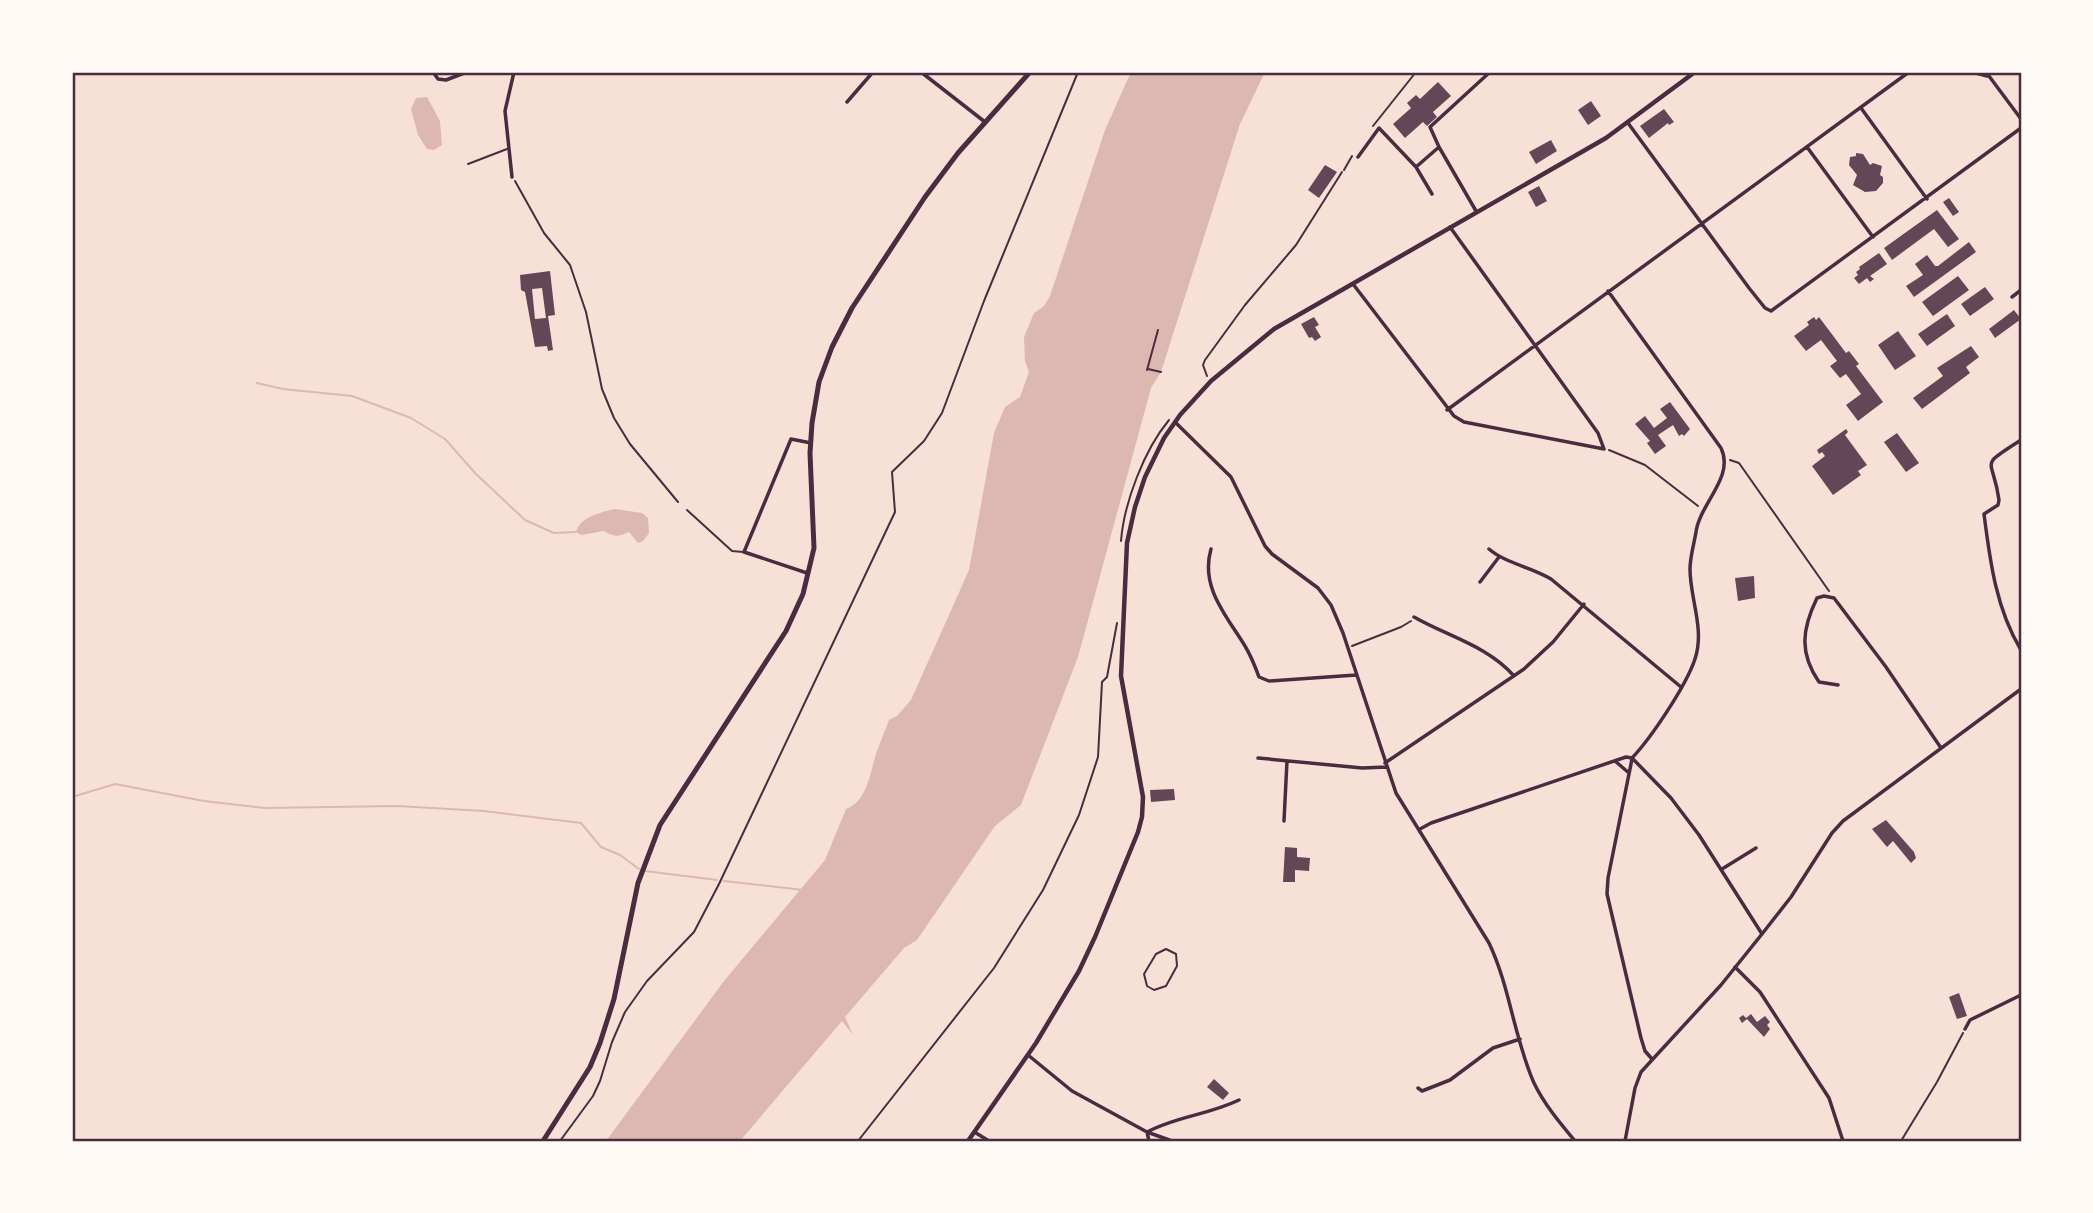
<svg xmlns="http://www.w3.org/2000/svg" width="2093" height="1213" font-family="'IBM Plex Sans',sans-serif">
	<rect width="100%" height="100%" fill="#f7e1d7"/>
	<path fill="#dcb8b0" d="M 1131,72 L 1265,72 L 1240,124 L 1161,372 L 1151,388 L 1078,657 L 1021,805 L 995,826 L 917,940 L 904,948 L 845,1017 L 853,1035 L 842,1021 L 740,1141 L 606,1141 L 724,981 L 825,860 L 846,809 C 868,801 870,771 877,751 C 881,741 885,730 889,720 L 897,716 L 911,700 L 969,570 L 994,433 L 1005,407 L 1020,397 L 1029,372 L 1025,361 L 1024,337 L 1034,313 L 1044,306 L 1050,296 L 1105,130 Z
		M 427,97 L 440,121 L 442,145 L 434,150 L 427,149 L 418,135 L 411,109 L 416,98 Z
		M 615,509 L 642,513 L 648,518 L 649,533 L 643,541 L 638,543 L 629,532 C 618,537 613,537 604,531 L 581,535 L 576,532 C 580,517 601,512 615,509 Z"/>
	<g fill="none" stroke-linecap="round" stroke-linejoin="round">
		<path stroke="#dcb8b0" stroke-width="2" d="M 257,383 L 283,389 L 352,396 L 411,418 L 445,439 L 476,474 L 525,520 L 554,533 L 576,532
			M 72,797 L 115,784 L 204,801 L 265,808 L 397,806 L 484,811 L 581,823 L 601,847 L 620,855 L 639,869
			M 645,871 L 717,880
			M 724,881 L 803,890"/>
	</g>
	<path fill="#644757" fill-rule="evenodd" d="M 1438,82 L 1451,96 L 1433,112 L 1437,117 L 1427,126 L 1423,122 L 1405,138 L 1393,124 L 1411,108 L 1407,103 L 1416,95 L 1420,99 Z
		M 1591,101 L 1601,116 L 1588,125 L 1578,110 Z
		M 1664,109 L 1674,122 L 1669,125 L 1668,123 L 1649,138 L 1640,126 Z
		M 1551,140 L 1557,151 L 1536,164 L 1529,152 Z
		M 1856,153 L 1863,154 L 1870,165 L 1873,163 L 1882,166 L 1880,175 L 1883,177 L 1883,183 L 1876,191 L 1865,192 L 1853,185 L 1857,175 L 1849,165 L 1850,157 L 1856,156 Z
		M 1325,165 L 1337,172 L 1319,198 L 1308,190 Z
		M 1539,186 L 1547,201 L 1536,207 L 1528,192 Z
		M 1949,198 L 1959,212 L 1953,216 L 1943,202 Z
		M 1937,210 L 1959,239 L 1948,247 L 1934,229 L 1892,260 L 1884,248 Z
		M 1969,242 L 1976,252 L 1914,297 L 1906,286 L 1923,275 L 1915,264 L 1927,255 L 1935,266 L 1938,266 Z
		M 1879,253 L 1887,264 L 1870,276 L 1874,279 L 1870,282 L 1867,278 L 1859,284 L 1854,278 L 1858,275 L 1856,272 L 1860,269 L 1859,267 Z
		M 550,271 L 555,315 L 548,316 L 553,350 L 548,351 L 547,346 L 535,347 L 525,292 L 521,290 L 520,275 ZM 542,288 L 546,318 L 535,319 L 532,289 Z
		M 1958,276 L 1969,290 L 1933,316 L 1922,302 Z
		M 1985,287 L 1994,299 L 1970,316 L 1961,304 Z
		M 2014,310 L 2021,319 L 1995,338 L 1989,329 Z
		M 1947,314 L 1955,326 L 1927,346 L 1918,334 Z
		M 1314,317 L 1319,325 L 1315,327 L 1321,337 L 1315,341 L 1312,337 L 1309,338 L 1301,324 Z
		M 1814,317 L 1816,320 L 1819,317 L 1846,353 L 1849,351 L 1859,364 L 1856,366 L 1883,402 L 1858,421 L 1846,405 L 1861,394 L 1846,374 L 1840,378 L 1830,366 L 1837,361 L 1821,340 L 1806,351 L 1794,336 L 1809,325 L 1807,322 Z
		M 1898,331 L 1916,356 L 1895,370 L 1878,345 Z
		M 1971,346 L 1979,357 L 1966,367 L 1970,373 L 1922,409 L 1913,398 L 1943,376 L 1937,368 Z
		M 1670,402 L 1690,429 L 1684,436 L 1682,434 L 1679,436 L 1673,425 L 1658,435 L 1666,446 L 1655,454 L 1647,443 L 1650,441 L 1635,424 L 1645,416 L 1654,428 L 1667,418 L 1660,409 Z
		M 1846,429 L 1848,432 L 1845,435 L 1867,465 L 1858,471 L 1861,475 L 1833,495 L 1812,466 L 1825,456 L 1822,452 L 1819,454 L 1817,450 Z
		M 1897,433 L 1919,463 L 1906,472 L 1884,442 Z
		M 1754,576 L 1755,598 L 1738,601 L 1735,578 Z
		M 1174,789 L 1175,800 L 1151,802 L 1150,790 Z
		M 1886,820 L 1914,852 L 1916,858 L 1911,863 L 1893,841 L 1887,847 L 1872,829 Z
		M 1285,847 L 1297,848 L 1297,857 L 1310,858 L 1309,871 L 1295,870 L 1295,882 L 1283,882 Z
		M 1959,993 L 1967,1016 L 1957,1019 L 1949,997 Z
		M 1751,1014 L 1757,1022 L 1765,1016 L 1770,1022 L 1767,1025 L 1770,1029 L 1764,1037 L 1747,1019 L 1742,1023 L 1739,1018 L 1743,1015 L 1746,1018 Z
		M 1214,1079 L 1229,1093 L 1223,1100 L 1207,1087 Z"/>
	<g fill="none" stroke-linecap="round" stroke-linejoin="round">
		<path stroke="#4a2c40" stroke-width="2" d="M 1373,126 L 1416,72
			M 1344,170 L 1352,156
			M 515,181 L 544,233 L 570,265 L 586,312 L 602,389 L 614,418 L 630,444 L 678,502
			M 1148,369 L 1161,372
			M 1147,370 L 1158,330
			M 1609,450 L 1645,465 L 1698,506
			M 1730,460 L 1739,463 L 1829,591
			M 1121,541 C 1124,503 1144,450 1169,420
			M 1352,646 L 1401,627 L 1411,621
			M 1166,949 L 1176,954 L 1177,966 L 1166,986 L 1154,990 L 1147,986 L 1144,974 L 1156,954 Z
			M 560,1141 L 593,1096 L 600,1081 L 612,1042 L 625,1012 L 647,981 L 694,932 L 719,884 L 895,512 L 892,472 L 924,441 L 942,413 L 984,301 L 1078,72
			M 858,1141 L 994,968 L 1043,890 L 1079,815 L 1098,757 L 1102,682 L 1107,677 L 1117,623
			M 1901,1141 L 1937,1082 L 1963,1033"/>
		<path stroke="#4a2c40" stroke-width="2" d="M 468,164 L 507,149
			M 1207,376 L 1203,365 L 1205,360 L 1245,305 L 1296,245 L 1342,172
			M 687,510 L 732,551 L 743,552"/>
		<path stroke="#4a2c40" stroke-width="3.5" d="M 433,72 L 438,79 L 446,80 L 467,72
			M 921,72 L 985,122
			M 1972,72 L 1987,76
			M 1986,72 L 2021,119
			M 847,102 L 873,72
			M 1861,108 L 1927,199
			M 1628,123 L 1749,288 L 1765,308 L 1771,311 L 2021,128
			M 1807,147 L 1873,237
			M 1358,157 L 1379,128 L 1416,167 L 1439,147
			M 1416,167 L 1432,194
			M 512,177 L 505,111 L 514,72
			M 1476,211 L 1439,147 L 1430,127 L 1490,72
			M 1450,227 L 1598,433 L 1604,449
			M 1353,284 L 1454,416 L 1464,422 L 1604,449
			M 2012,297 L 2021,290
			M 1447,410 L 1909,72
			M 1175,422 L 1231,477 L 1265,546 L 1272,554 L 1318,588 L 1331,605 L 1343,633 L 1396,793 L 1489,943 C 1510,987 1514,1038 1534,1083 C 1544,1104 1560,1123 1575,1141
			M 2021,440 C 1977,468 1993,456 1999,500 L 1998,505 L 1984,514 C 1990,561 1996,609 2021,650
			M 1211,549 C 1200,587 1226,615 1245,646 C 1251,656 1255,666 1259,677 L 1269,681 L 1356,675
			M 1489,549 C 1505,563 1531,567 1551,579 L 1681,687
			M 807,573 L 744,552 L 791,439 L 811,443
			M 1480,582 L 1499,557
			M 1414,617 C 1447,636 1488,646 1514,676
			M 1838,685 L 1819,682 C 1799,653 1802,629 1817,598 L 1824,596 L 1834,598 L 1886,667 L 1941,748
			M 1258,758 L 1362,768 L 1387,767
			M 1632,759 L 1608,878 L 1607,894 L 1641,1038 L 1645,1051 L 1652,1059
			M 1633,759 L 1671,798 L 1699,835 L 1762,934
			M 1615,761 L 1629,773
			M 1385,763 L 1524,669 L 1553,642 L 1584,604
			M 1284,821 L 1287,761
			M 1420,829 L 1431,823 L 1626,757 L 1632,758 C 1651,738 1686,686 1695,659 C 1705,629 1690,599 1690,569 C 1690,557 1694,544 1696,532 C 1700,503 1735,477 1721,448 L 1608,291
			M 1722,869 L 1756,848
			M 1735,967 L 1760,992 L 1829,1098 L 1843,1141
			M 1965,1029 L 1970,1020 L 2021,995
			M 1028,1055 L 1072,1091 L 1147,1132 L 1149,1141
			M 1418,1088 L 1422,1091 L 1450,1080 L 1493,1048 L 1520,1039
			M 1147,1132 C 1177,1116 1208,1115 1239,1100
			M 1147,1132 L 1172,1141
			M 976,1133 L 989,1141
			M 1625,1141 L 1635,1088 L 1641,1072 L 1721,985 L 1762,934 L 1791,897 L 1832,833 L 1843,821 L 2021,689"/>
		<path stroke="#4a2c40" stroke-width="4.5" d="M 968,1141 L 1036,1043 L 1079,971 L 1095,937 L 1138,832 L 1142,817 L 1143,797 L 1121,676 L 1127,543 L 1135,507 L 1145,477 L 1164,438 L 1180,415 L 1211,381 L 1274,329 L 1606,138 L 1695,72"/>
		<path stroke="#4a2c40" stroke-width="5" d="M 543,1141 L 590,1067 L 600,1043 L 614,999 L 638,883 L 660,825 L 786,631 L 803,594 L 814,548 L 810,453 L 812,423 L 819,382 L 832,347 L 852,308 L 925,197 L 958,153 L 1030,72"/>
	</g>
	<rect width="2093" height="1213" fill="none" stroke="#fffaf5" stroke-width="147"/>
	<rect x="74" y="74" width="1946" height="1066" fill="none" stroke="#4a2c40" stroke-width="2.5"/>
</svg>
